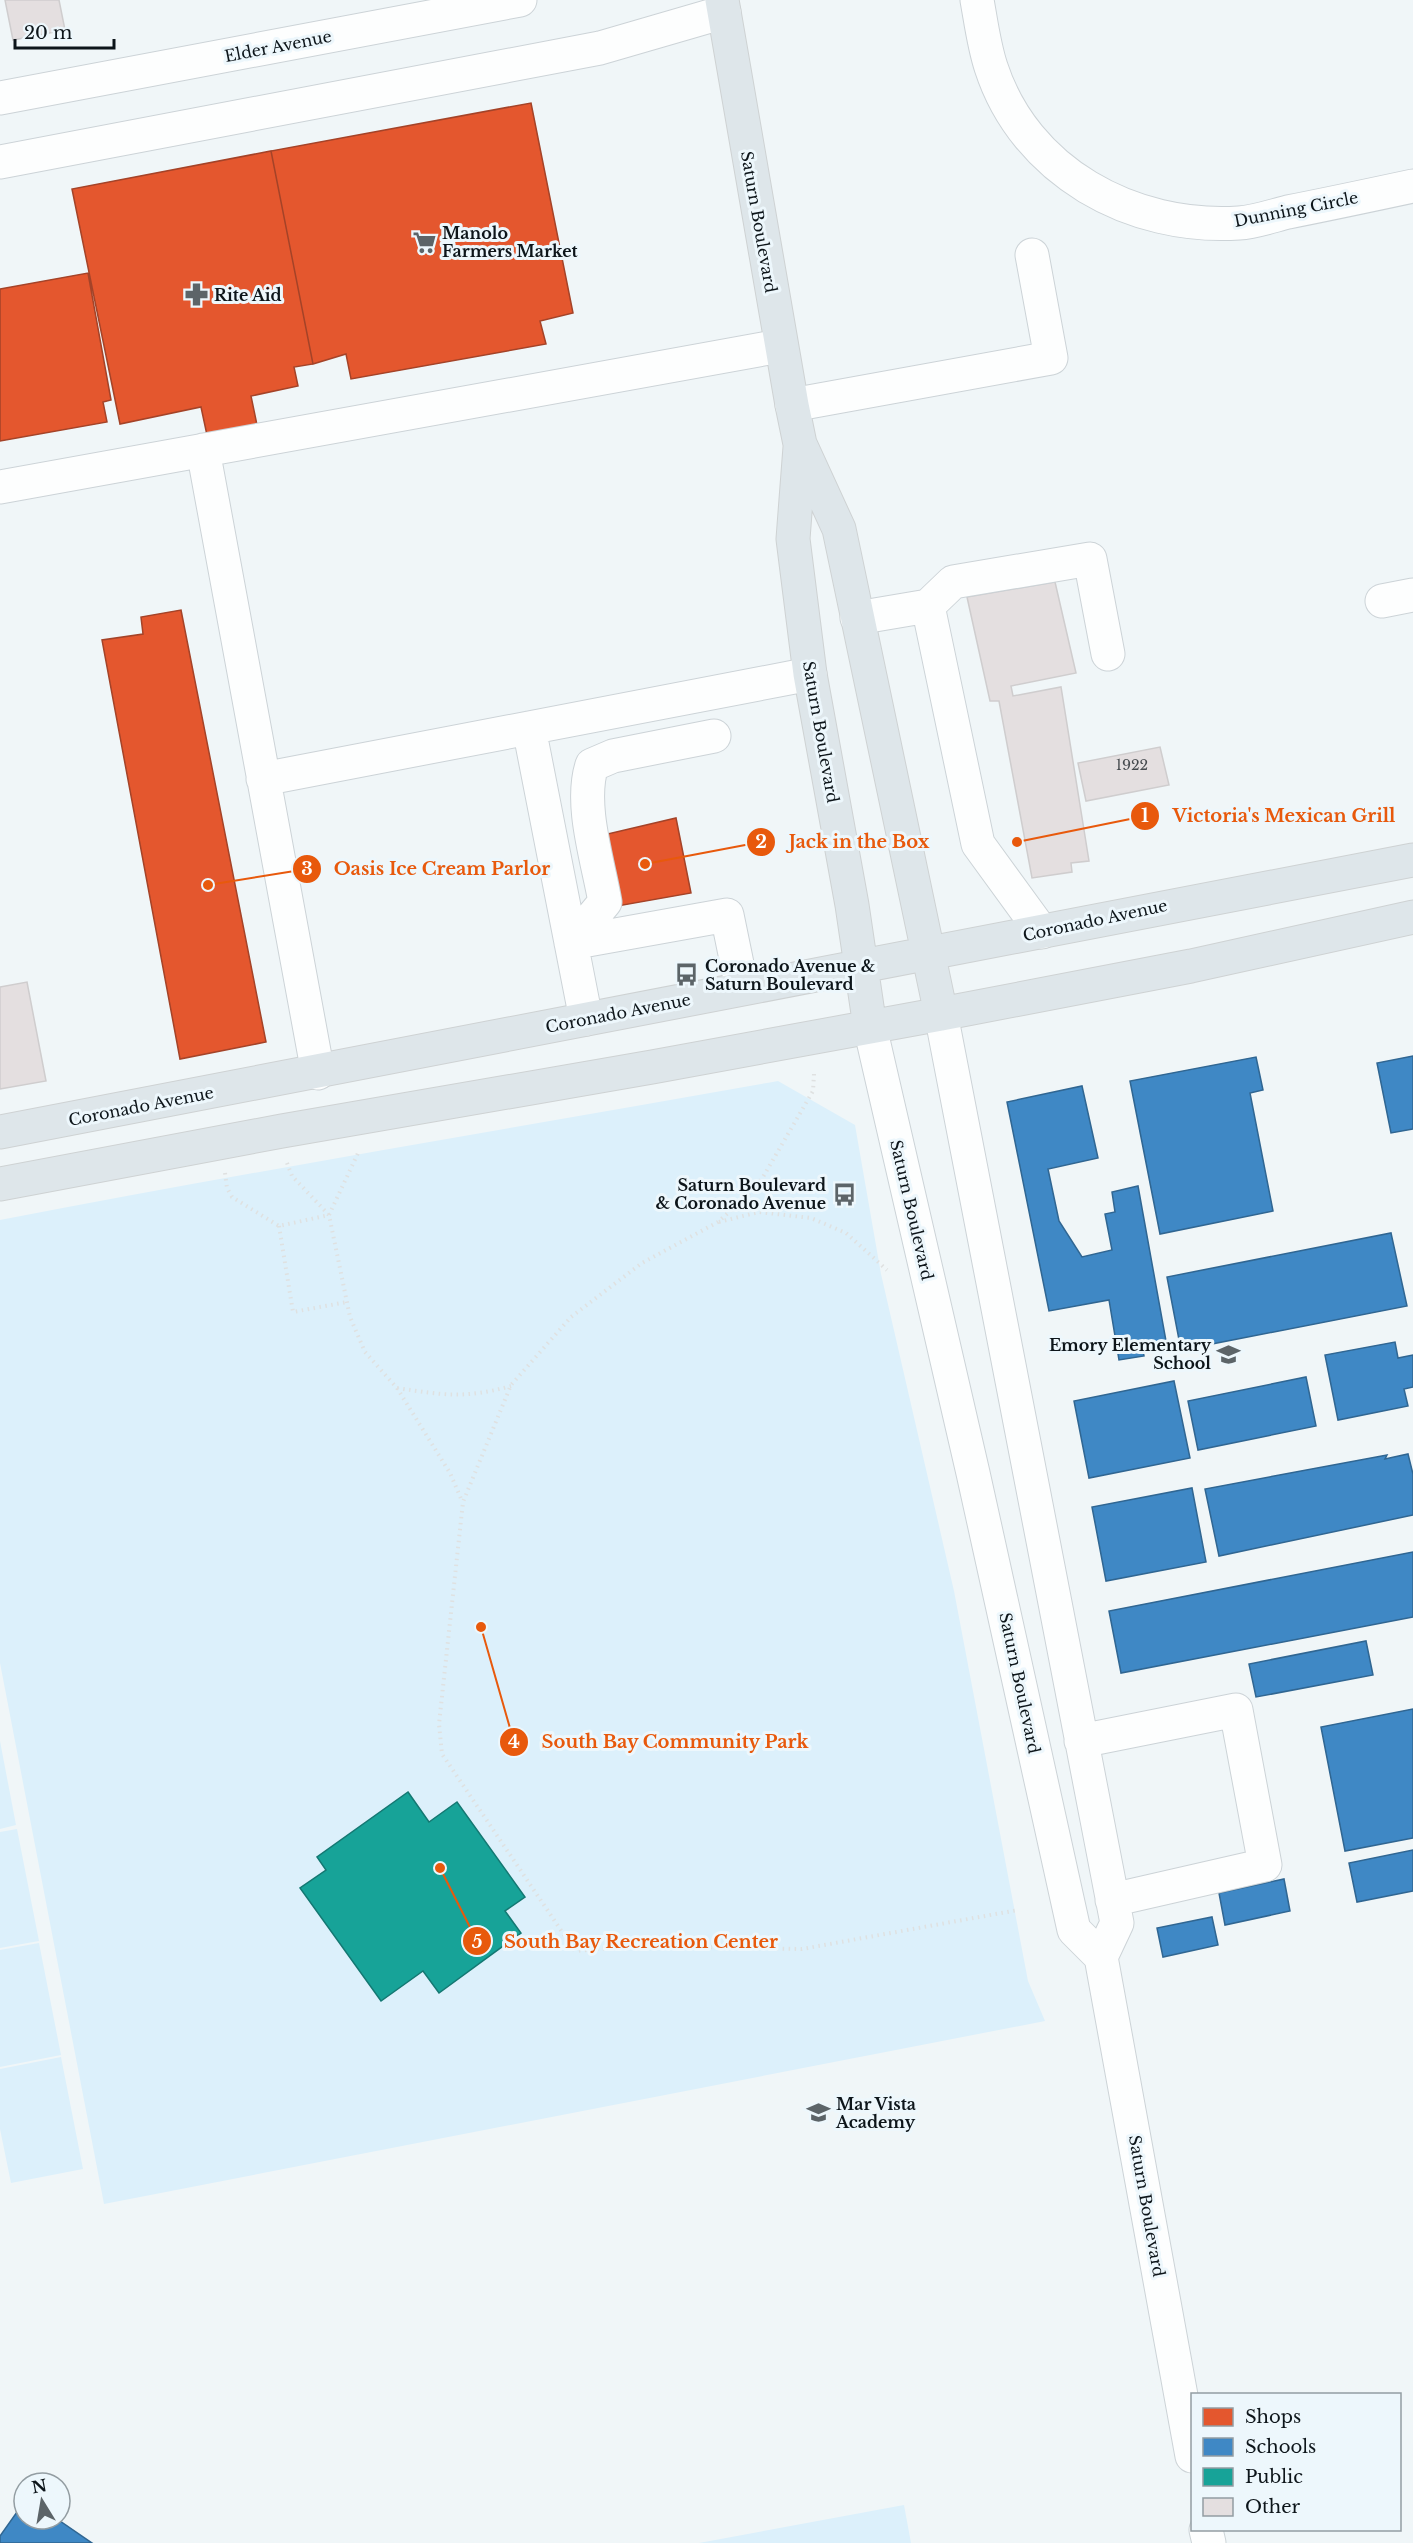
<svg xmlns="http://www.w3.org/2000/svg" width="1413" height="2543" font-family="'Libre Baskerville',serif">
	<rect width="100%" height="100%" fill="#f0f6f8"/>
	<path fill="#dcf0fb" d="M 778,1081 L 855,1125 L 881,1274 L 954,1591 L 1028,1981 L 1045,2021 L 104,2204 L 0,1663 L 0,1220 C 259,1170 519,1127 778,1081 Z
		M 0,1741 L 16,1825 L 0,1829 Z
		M 17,1829 L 39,1941 L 0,1948 L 0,1832 Z
		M 39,1943 L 61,2055 L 0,2067 L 0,1950 Z
		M 61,2057 L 83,2169 L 11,2183 L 0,2129 L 0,2069 Z
		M 904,2505 L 911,2543 L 699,2543 Z"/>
	<path fill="#e4572e" stroke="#a44328" stroke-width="1.5" d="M 531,103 L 573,313 L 540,321 L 546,344 L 351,379 L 346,354 L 313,364 L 271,151 Z
		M 271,151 L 313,364 L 294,367 L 298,386 L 251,396 L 257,425 L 207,435 L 201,407 L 120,424 L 72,189 Z
		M 88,273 L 111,400 L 103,402 L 107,422 L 0,441 L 0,289 Z
		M 181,610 L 266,1042 L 180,1059 L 102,640 L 143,634 L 141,617 Z
		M 676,818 L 691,893 L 612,907 L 599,836 Z"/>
	<path fill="#3f88c5" stroke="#306692" stroke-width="1.5" d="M 1413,1056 L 1413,1129 L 1391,1133 L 1377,1063 Z
		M 1256,1057 L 1263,1090 L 1250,1093 L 1273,1211 L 1160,1234 L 1130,1081 Z
		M 1082,1086 L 1098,1158 L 1048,1169 L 1059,1221 L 1082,1257 L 1112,1250 L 1105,1214 L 1115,1212 L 1112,1192 L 1138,1186 L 1166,1341 L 1142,1346 L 1144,1356 L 1119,1360 L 1109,1300 L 1049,1311 L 1007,1102 Z
		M 1391,1233 L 1407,1306 L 1181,1350 L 1167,1277 Z
		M 1395,1342 L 1398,1358 L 1413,1355 L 1413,1387 L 1404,1389 L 1408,1406 L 1338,1420 L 1325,1355 Z
		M 1306,1377 L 1316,1426 L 1198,1450 L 1188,1401 Z
		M 1174,1381 L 1190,1458 L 1089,1478 L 1074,1401 Z
		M 1408,1454 L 1413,1474 L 1413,1515 L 1219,1556 L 1205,1489 L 1387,1455 L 1385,1459 Z
		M 1192,1488 L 1206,1562 L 1106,1581 L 1092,1507 Z
		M 1413,1552 L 1413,1617 L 1121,1673 L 1109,1611 Z
		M 1366,1641 L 1373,1675 L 1256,1697 L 1249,1664 Z
		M 1413,1709 L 1413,1838 L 1345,1851 L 1321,1727 Z
		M 1413,1850 L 1413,1891 L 1357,1902 L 1349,1863 Z
		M 1284,1879 L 1290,1911 L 1225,1925 L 1219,1893 Z
		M 1212,1917 L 1218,1945 L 1163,1957 L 1157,1928 Z
		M 24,2502 L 24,2519 L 57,2519 L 92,2543 L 0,2543 L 0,2536 Z"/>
	<path fill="#17a398" stroke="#147872" stroke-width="1.5" d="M 408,1792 L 429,1822 L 457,1802 L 525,1897 L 505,1911 L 521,1933 L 439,1993 L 423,1971 L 381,2001 L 300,1888 L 326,1870 L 317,1857 Z"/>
	<path fill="#e4dfe0" stroke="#cfcdce" stroke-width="1.5" d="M 5,0 L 59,0 L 65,30 L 13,40 Z
		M 1055,582 L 1076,673 L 1011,686 L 1013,696 L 1061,687 L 1089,861 L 1071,863 L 1072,872 L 1032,878 L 999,701 L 990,701 L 967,597 Z
		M 1160,747 L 1169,785 L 1086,801 L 1078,763 Z
		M 27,982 L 46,1081 L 0,1089 L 0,987 Z"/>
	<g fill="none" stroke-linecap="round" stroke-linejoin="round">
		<defs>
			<path id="minor" d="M 977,0 C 981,22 984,46 991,67 C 1025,172 1132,230 1239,223 C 1255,222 1272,216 1288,212 C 1329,204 1371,195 1413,186
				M 0,98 L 520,0
				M 0,162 L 600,48 L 724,12
				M 792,405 L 1051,358 L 1032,255
				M 203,450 L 318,1073
				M 0,487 L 780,346
				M 1382,601 L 1413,595
				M 928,606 L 953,582 L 1090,559 L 1108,654
				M 857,618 L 928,606 L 978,844 L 1042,932
				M 529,728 L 586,1019
				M 263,779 L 810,674
				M 571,943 L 605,902 C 598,861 579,804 592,765 L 613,756 L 714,736
				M 571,943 L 727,915 L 742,988
				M 941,1014 L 1117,1923 L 1101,1957
				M 870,1027 L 973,1473 L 1074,1930 L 1101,1957 L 1192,2456
				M 1081,1741 L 1236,1710 L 1265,1865 L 1112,1900
				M 1206,2530 L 1209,2543"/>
			<path id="major" d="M 722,0 L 792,405 L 800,444 L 839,529 L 941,1014
				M 800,447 L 793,539 L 810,674 L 852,905 L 870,1027
				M 0,1132 L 1413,860
				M 0,1184 L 282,1131 L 652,1067 L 941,1014 L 1191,966 L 1413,917"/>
		</defs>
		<use href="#minor" stroke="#ccd3d7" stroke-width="35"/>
		<use href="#major" stroke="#ced2d3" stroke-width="35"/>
		<path stroke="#dfe1e1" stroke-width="4" stroke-dasharray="1.5 4.5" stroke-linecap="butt" d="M 814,1074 L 813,1091 L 763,1177 L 748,1195 L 718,1222 L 642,1263 L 571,1317 L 511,1385 L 463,1502 L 439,1724 L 442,1754 L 575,1951 L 637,1946 L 802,1949 L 1018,1910
			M 287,1163 L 292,1176 L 329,1215 L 350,1317 L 365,1352 L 397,1388 L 450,1473 L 462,1501
			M 225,1173 L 227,1188 L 232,1197 L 279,1226 L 329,1215 L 359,1151
			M 719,1222 L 759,1212 L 811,1218 L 846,1233 L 887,1270
			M 279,1226 L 293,1312 L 347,1302
			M 397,1388 C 443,1395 465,1399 511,1386"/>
		<use href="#minor" stroke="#fdfefe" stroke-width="33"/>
		<use href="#major" stroke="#dee6ea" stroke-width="33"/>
	</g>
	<defs>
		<symbol id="supermarket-bare" viewBox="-9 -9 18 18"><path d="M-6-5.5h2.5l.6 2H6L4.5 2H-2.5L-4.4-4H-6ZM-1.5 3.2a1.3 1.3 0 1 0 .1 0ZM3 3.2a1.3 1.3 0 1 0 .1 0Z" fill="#5c6468" stroke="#edf7fc" stroke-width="2.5" paint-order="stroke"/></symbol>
		<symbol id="pharmacy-bare" viewBox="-9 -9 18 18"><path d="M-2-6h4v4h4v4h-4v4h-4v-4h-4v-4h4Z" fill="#5c6468" stroke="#edf7fc" stroke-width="2.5" paint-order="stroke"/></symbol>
		<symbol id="bus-bare" viewBox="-9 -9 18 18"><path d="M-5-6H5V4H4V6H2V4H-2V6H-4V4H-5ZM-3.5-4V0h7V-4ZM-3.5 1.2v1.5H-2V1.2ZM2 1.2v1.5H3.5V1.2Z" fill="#5c6468" stroke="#edf7fc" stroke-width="2.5" paint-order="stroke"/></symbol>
		<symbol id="school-bare" viewBox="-9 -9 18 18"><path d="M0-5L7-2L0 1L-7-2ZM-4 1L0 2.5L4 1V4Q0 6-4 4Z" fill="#5c6468" stroke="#edf7fc" stroke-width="2.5" paint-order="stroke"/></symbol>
	</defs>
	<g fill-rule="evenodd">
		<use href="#supermarket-bare" x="408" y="226" width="33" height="33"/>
		<use href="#pharmacy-bare" x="180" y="278" width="33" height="33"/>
		<use href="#bus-bare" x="670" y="958" width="33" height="33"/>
		<use href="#bus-bare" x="828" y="1178" width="33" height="33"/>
		<use href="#school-bare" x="1212" y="1338" width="33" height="33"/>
		<use href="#school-bare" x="802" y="2096" width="33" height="33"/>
	</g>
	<g text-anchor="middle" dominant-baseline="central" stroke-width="6" stroke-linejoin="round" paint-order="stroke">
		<g font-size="14" fill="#454a4e">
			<text x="1132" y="765">1922</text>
		</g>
		<g font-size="16" fill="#0d151a" stroke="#edf7fc">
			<text transform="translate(278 46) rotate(-11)">Elder Avenue</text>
			<text transform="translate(1296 209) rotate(-11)">Dunning Circle</text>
			<text transform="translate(759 222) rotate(80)">Saturn Boulevard</text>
			<text transform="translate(821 732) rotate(80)">Saturn Boulevard</text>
			<text transform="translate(1095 920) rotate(-12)">Coronado Avenue</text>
			<text transform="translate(618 1013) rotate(-11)">Coronado Avenue</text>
			<text transform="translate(141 1106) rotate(-11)">Coronado Avenue</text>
			<text transform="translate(912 1210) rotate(77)">Saturn Boulevard</text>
			<text transform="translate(1020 1683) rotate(78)">Saturn Boulevard</text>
			<text transform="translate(1147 2206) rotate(80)">Saturn Boulevard</text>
		</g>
		<g font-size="16" font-weight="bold" fill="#0d151a" stroke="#edf7fc" text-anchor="start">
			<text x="442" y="233">Manolo<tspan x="442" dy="18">Farmers Market</tspan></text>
			<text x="214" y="295">Rite Aid</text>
			<text x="705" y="966">Coronado Avenue &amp;<tspan x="705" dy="18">Saturn Boulevard</tspan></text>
			<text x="826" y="1185" text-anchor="end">Saturn Boulevard<tspan x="826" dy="18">&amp; Coronado Avenue</tspan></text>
			<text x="1211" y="1345" text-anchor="end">Emory Elementary<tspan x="1211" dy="18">School</tspan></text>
			<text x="836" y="2104">Mar Vista<tspan x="836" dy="18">Academy</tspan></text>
		</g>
	</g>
	<path fill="none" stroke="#e8590c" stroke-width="2" d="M1017 842L1145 816M645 864L761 842M208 885L307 869M481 1627L514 1742M440 1868L477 1941"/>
	<g fill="#e8590c" stroke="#edf7fc" stroke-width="2">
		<circle cx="1017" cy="842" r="6"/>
		<circle cx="645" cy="864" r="6"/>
		<circle cx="208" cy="885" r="6"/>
		<circle cx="481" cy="1627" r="6"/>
		<circle cx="440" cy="1868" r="6"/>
		<circle cx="1145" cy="816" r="15"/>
		<circle cx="761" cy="842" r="15"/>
		<circle cx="307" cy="869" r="15"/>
		<circle cx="514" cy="1742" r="15"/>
		<circle cx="477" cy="1941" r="15"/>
	</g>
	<g font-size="18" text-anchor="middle" font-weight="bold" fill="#fff">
		<text x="1145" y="822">1</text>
		<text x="761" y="848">2</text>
		<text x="307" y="875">3</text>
		<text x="514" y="1748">4</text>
		<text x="477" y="1948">5</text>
	</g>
	<g font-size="18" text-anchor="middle" font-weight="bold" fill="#e8590c" stroke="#edf7fc" stroke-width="6" stroke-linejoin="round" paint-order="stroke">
		<text x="1284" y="822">Victoria's Mexican Grill</text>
		<text x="859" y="848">Jack in the Box</text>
		<text x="442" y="875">Oasis Ice Cream Parlor</text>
		<text x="675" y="1748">South Bay Community Park</text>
		<text x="641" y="1948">South Bay Recreation Center</text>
	</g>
	<rect x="1191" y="2393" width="210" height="138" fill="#edf7fc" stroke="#939da2" stroke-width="1.5"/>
	<rect x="1203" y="2408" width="30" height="18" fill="#e4572e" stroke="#939da2" stroke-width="1.5"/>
	<text x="1245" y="2423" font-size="18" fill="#0d151a">Shops</text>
	<rect x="1203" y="2438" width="30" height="18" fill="#3f88c5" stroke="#939da2" stroke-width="1.5"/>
	<text x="1245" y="2453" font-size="18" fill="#0d151a">Schools</text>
	<rect x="1203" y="2468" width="30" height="18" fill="#17a398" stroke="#939da2" stroke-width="1.5"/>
	<text x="1245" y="2483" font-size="18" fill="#0d151a">Public</text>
	<rect x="1203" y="2498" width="30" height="18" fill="#e4dfe0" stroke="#939da2" stroke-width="1.5"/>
	<text x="1245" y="2513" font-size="18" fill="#0d151a">Other</text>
	<g transform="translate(42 2501) rotate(349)"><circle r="28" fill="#edf7fc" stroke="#939da2" stroke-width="1.5"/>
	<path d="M0-4.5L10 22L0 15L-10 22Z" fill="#5c6468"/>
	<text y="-9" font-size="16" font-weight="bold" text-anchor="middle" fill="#0d151a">N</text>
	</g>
	<path d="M15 39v9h99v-9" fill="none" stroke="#0d151a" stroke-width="3"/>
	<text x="24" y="39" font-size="18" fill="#0d151a" stroke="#edf7fc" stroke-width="4.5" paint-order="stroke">20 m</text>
</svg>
